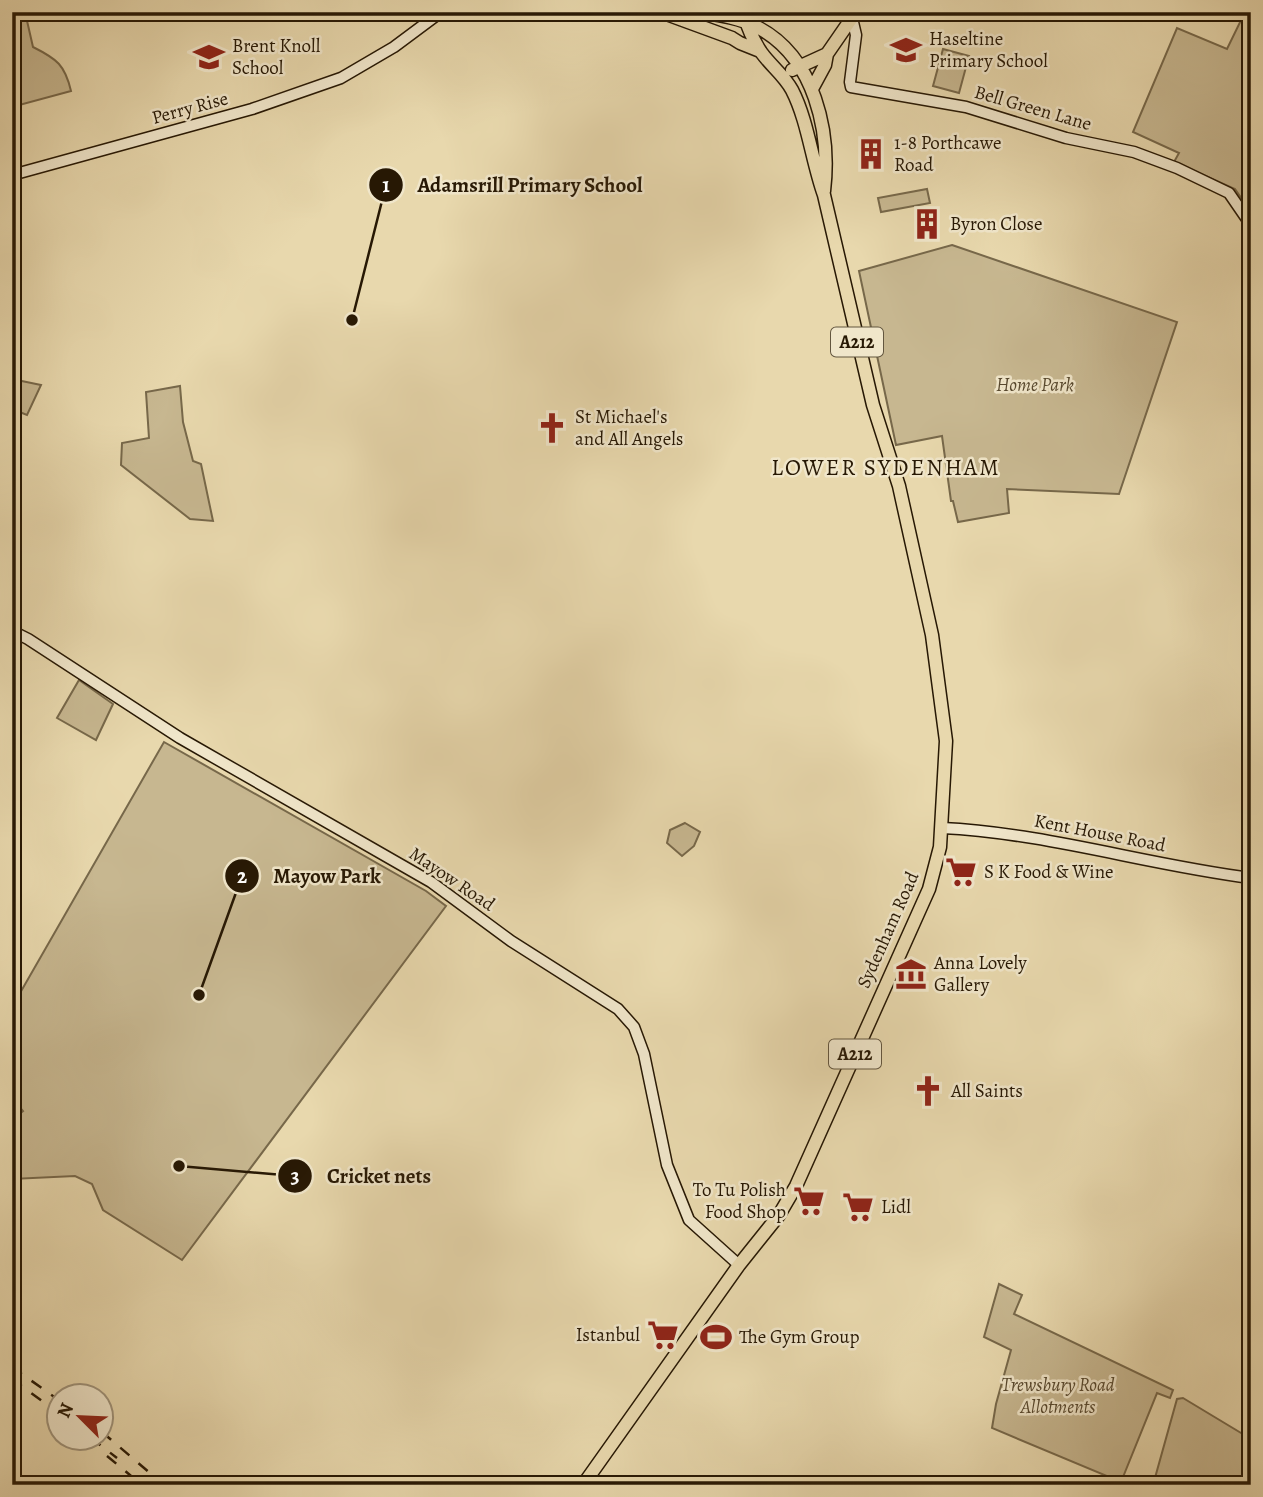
<svg xmlns="http://www.w3.org/2000/svg" width="1263" height="1497" font-family="Alegreya,serif">
	<rect width="100%" height="100%" fill="#e8d8ad"/>
	<filter id="stains"><feTurbulence type="fractalNoise" baseFrequency=".00286" numOctaves="4"/><feColorMatrix values="0 0 0 0 .2 0 0 0 0 .09 0 0 0 0 .02 0 0 0 .5 -.17"/></filter>
	<radialGradient id="worn" r=".72"><stop offset=".6" stop-color="#630" stop-opacity="0"/><stop offset="1" stop-color="#630" stop-opacity=".3"/></radialGradient>
	<path fill="#c7b790" stroke="#77684a" stroke-width="2" d="M 12,12 L 25,12 L 33,47 C 57,59 65,65 71,91 L 12,107 Z
		M 1245,12 L 1251,12 L 1251,212 L 1235,189 L 1174,162 L 1179,153 L 1133,132 L 1177,28 L 1227,49 Z
		M 943,49 L 969,56 L 959,93 L 933,86 Z
		M 927,189 L 930,203 L 881,212 L 878,198 Z
		M 952,245 L 1177,322 L 1119,494 L 1007,489 L 1009,513 L 958,522 L 953,501 L 951,501 L 942,436 L 896,445 L 859,271 Z
		M 12,379 L 41,385 L 27,415 L 12,409 Z
		M 180,386 L 183,422 L 193,461 L 201,464 L 213,521 L 190,519 L 121,465 L 122,443 L 149,438 L 146,392 Z
		M 79,680 L 113,704 L 96,740 L 57,718 Z
		M 164,742 L 426,891 L 446,906 L 182,1260 L 103,1210 L 92,1184 L 75,1176 L 12,1179 L 12,1120 L 23,1111 L 12,1098 L 12,1007 Z
		M 685,823 L 700,832 L 694,846 L 682,856 L 667,843 L 670,830 Z
		M 999,1284 L 1022,1295 L 1014,1314 L 1173,1390 L 1170,1398 L 1157,1393 L 1121,1482 L 992,1428 L 996,1404 L 1011,1350 L 984,1337 Z
		M 1183,1398 L 1251,1439 L 1251,1485 L 1153,1485 L 1177,1399 Z"/>
	<g fill="none" stroke-linecap="round" stroke-linejoin="round">
		<defs>
			<path id="secondary" d="M 852,18 L 856,35 L 850,82 L 851,87 L 966,107 L 1066,138 L 1134,152 L 1177,168 L 1229,193 L 1251,225
				M 12,175 L 252,109 L 341,78 L 394,47 L 441,12
				M 12,631 L 28,639 L 180,738 L 431,882 L 511,941 L 618,1009 L 634,1027 L 644,1054 L 667,1165 L 689,1220 L 739,1265
				M 942,828 C 1047,833 1147,865 1251,878"/>
			<path id="primary" d="M 661,12 L 732,38 L 740,43 L 760,51
				M 700,12 C 719,15 740,18 757,27 C 815,57 831,132 824,191
				M 792,70 L 827,54
				M 812,89 L 825,65 L 827,54 L 856,12
				M 583,1485 L 739,1265 L 779,1215 L 796,1186 L 929,889 L 940,847 L 946,741 L 932,635 L 899,486 L 873,405 L 824,195 C 812,162 808,121 792,90 C 784,75 771,66 761,52 C 753,40 747,26 743,12"/>
		</defs>
		<use href="#secondary" stroke="#271804" stroke-width="13"/>
		<use href="#primary" stroke="#271804" stroke-width="15"/>
		<use href="#secondary" stroke="#f0e6ca" stroke-width="10"/>
		<use href="#primary" stroke="#e8d8ad" stroke-width="12"/>
		<path stroke="#271804" stroke-width="2.5" stroke-dasharray="12 12" stroke-linecap="butt" d="M 12,1367 L 60,1401
			M 12,1379 L 60,1414
			M 102,1432 L 164,1485
			M 91,1438 L 117,1458
			M 107,1456 L 142,1485"/>
	</g>
	<defs>
		<symbol id="school-bare" viewBox="-9 -9 18 18"><path d="M0-5L7-2L0 1L-7-2ZM-4 1L0 2.5L4 1V4Q0 6-4 4Z" fill="#8f2418" stroke="#f0e6ca" stroke-width="2.5" paint-order="stroke"/></symbol>
		<symbol id="building-bare" viewBox="-9 -9 18 18"><path d="M-4-6H4V6H1V3H-1V6H-4ZM-2.5-4.3h1.7v1.8h-1.7ZM.8-4.3h1.7v1.8H.8ZM-2.5-1h1.7V.8h-1.7ZM.8-1h1.7V.8H.8Z" fill="#8f2418" stroke="#f0e6ca" stroke-width="2.5" paint-order="stroke"/></symbol>
		<symbol id="church-bare" viewBox="-9 -9 18 18"><path d="M-1.2-6h2.4v3.5h3.3v2.4h-3.3V6h-2.4V-.1h-3.3v-2.4h3.3Z" fill="#8f2418" stroke="#f0e6ca" stroke-width="2.5" paint-order="stroke"/></symbol>
		<symbol id="supermarket-bare" viewBox="-9 -9 18 18"><path d="M-6-5.5h2.5l.6 2H6L4.5 2H-2.5L-4.4-4H-6ZM-1.5 3.2a1.3 1.3 0 1 0 .1 0ZM3 3.2a1.3 1.3 0 1 0 .1 0Z" fill="#8f2418" stroke="#f0e6ca" stroke-width="2.5" paint-order="stroke"/></symbol>
		<symbol id="museum-bare" viewBox="-9 -9 18 18"><path d="M0-6L6-3V-2H-6V-3ZM-5-1h2V3h-2ZM-1-1h2V3h-2ZM3-1h2V3H3ZM-6 4H6V6H-6Z" fill="#8f2418" stroke="#f0e6ca" stroke-width="2.5" paint-order="stroke"/></symbol>
		<symbol id="stadium-bare" viewBox="-9 -9 18 18"><path d="M0-5a6.5 5 0 1 0 0 10a6.5 5 0 1 0 0-10ZM-3.5-1.8h7v3.6h-7Z" fill="#8f2418" stroke="#f0e6ca" stroke-width="2.5" paint-order="stroke"/></symbol>
	</defs>
	<g fill-rule="evenodd">
		<use href="#school-bare" x="884" y="28" width="44" height="44"/>
		<use href="#school-bare" x="187" y="35" width="44" height="44"/>
		<use href="#building-bare" x="849" y="132" width="44" height="44"/>
		<use href="#building-bare" x="905" y="202" width="44" height="44"/>
		<use href="#church-bare" x="530" y="406" width="44" height="44"/>
		<use href="#supermarket-bare" x="939" y="850" width="44" height="44"/>
		<use href="#museum-bare" x="889" y="952" width="44" height="44"/>
		<use href="#church-bare" x="906" y="1069" width="44" height="44"/>
		<use href="#supermarket-bare" x="787" y="1179" width="44" height="44"/>
		<use href="#supermarket-bare" x="836" y="1185" width="44" height="44"/>
		<use href="#supermarket-bare" x="641" y="1313" width="44" height="44"/>
		<use href="#stadium-bare" x="694" y="1315" width="44" height="44"/>
	</g>
	<g text-anchor="middle" dominant-baseline="central" stroke-width="5" stroke-linejoin="round" paint-order="stroke">
		<g fill="#f0e6ca" stroke="#63563f" stroke-width="2">
			<rect x="831" y="327.5" width="52" height="29" rx="5"/>
			<rect x="829" y="1039.5" width="52" height="29" rx="5"/>
		</g>
		<g font-size="18" font-weight="bold" fill="#271804">
			<text x="857" y="342">A212</text>
			<text x="855" y="1054">A212</text>
		</g>
		<g font-size="19" fill="#271804" stroke="#f0e6ca" text-anchor="start">
			<text x="929" y="39">Haseltine<tspan x="929" dy="22">Primary School</tspan></text>
			<text x="232" y="46">Brent Knoll<tspan x="232" dy="22">School</tspan></text>
			<text x="894" y="143">1-8 Porthcawe<tspan x="894" dy="22">Road</tspan></text>
			<text x="950" y="224">Byron Close</text>
			<text x="575" y="417">St Michael's<tspan x="575" dy="22">and All Angels</tspan></text>
			<text x="984" y="872">S K Food &amp; Wine</text>
			<text x="934" y="963">Anna Lovely<tspan x="934" dy="22">Gallery</tspan></text>
			<text x="951" y="1091">All Saints</text>
			<text x="786" y="1190" text-anchor="end">To Tu Polish<tspan x="786" dy="22">Food Shop</tspan></text>
			<text x="881" y="1207">Lidl</text>
			<text x="640" y="1335" text-anchor="end">Istanbul</text>
			<text x="739" y="1337">The Gym Group</text>
		</g>
		<g font-size="19" fill="#271804" stroke="#f0e6ca">
			<text transform="translate(190 108) rotate(-15)">Perry Rise</text>
			<text transform="translate(1033 108) rotate(16)">Bell Green Lane</text>
			<text transform="translate(1100 833) rotate(11)">Kent House Road</text>
			<text transform="translate(452 879) rotate(34)">Mayow Road</text>
			<text transform="translate(888 930) rotate(-66)">Sydenham Road</text>
		</g>
		<g font-size="19" font-style="italic" fill="#57482e" stroke="#f0e6ca">
			<text x="1035" y="385">Home Park</text>
			<text x="1058" y="1385">Trewsbury Road<tspan x="1058" dy="22">Allotments</tspan></text>
		</g>
		<g font-size="23" letter-spacing="2" fill="#271804" stroke="#f0e6ca">
			<text x="886" y="467">LOWER SYDENHAM</text>
		</g>
	</g>
	<path fill="none" stroke="#271804" stroke-width="2.5" d="M352 320L386 185M199 995L242 876M179 1166L295 1176"/>
	<g fill="#271804" stroke="#f0e6ca" stroke-width="2.5">
		<circle cx="352" cy="320" r="7"/>
		<circle cx="199" cy="995" r="7"/>
		<circle cx="179" cy="1166" r="7"/>
		<circle cx="386" cy="185" r="18"/>
		<circle cx="242" cy="876" r="18"/>
		<circle cx="295" cy="1176" r="18"/>
	</g>
	<g font-size="21" text-anchor="middle" font-weight="bold" fill="#fff">
		<text x="386" y="192">1</text>
		<text x="242" y="883">2</text>
		<text x="295" y="1183">3</text>
	</g>
	<g font-size="21" text-anchor="middle" font-weight="bold" fill="#271804" stroke="#f0e6ca" stroke-width="5" stroke-linejoin="round" paint-order="stroke">
		<text x="530" y="192">Adamsrill Primary School</text>
		<text x="327" y="883">Mayow Park</text>
		<text x="379" y="1183">Cricket nets</text>
	</g>
	<rect width="1263" height="1497" fill="none" stroke="#e8d8ad" stroke-width="42"/>
	<rect x="14" y="14" width="1235" height="1469" fill="none" stroke="#271804" stroke-width="3.5"/>
	<rect x="21" y="21" width="1221" height="1455" fill="none" stroke="#271804" stroke-width="2"/>
	<g transform="translate(80 1417) rotate(294)"><circle r="33" fill="#f0e6ca" stroke="#a0947b" stroke-width="2"/>
	<path d="M0-5L12 26L0 18L-12 26Z" fill="#8f2418"/>
	<text y="-10" font-size="19" font-weight="bold" text-anchor="middle" fill="#271804">N</text>
	</g>
	<rect width="100%" height="100%" filter="url(#stains)"/>
	<rect width="100%" height="100%" fill="url(#worn)"/>
</svg>
